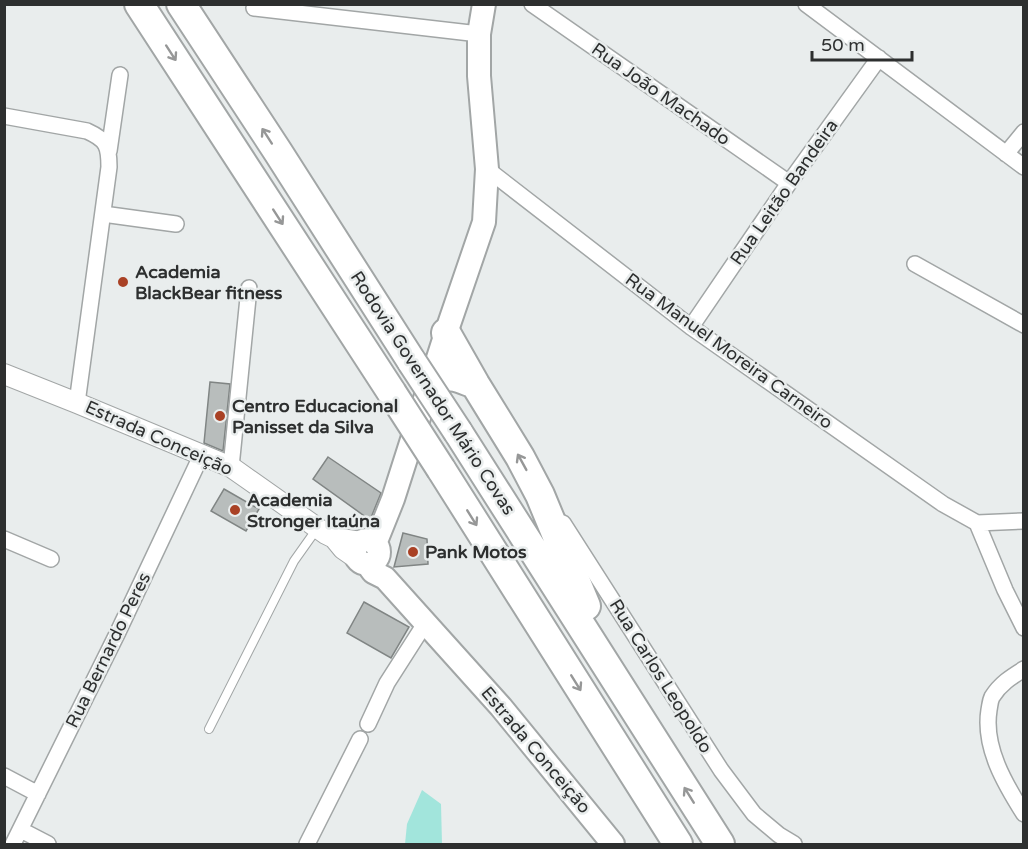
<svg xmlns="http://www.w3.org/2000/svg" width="1028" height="849" font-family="'Varela Round',sans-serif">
	<rect width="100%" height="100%" fill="#e9eded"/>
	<path fill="#a2e5dc" d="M 422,790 L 441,804 L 442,844 L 405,844 L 407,824 Z"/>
	<path fill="#b8bdbc" stroke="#808584" stroke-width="1.5" d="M 210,382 L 230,384 L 223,451 L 204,443 Z
		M 328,457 L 381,493 L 370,520 L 313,479 Z
		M 224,489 L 259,509 L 246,531 L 211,511 Z
		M 403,533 L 427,539 L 428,564 L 394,567 Z
		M 364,602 L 409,627 L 391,658 L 347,633 Z"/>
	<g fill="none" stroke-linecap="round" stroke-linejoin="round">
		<defs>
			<path id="service" d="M 209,729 L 294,561 L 316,530"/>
			<path id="minor" d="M 532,4 L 789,183
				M 806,4 L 1024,167
				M 254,8 L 479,34
				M 4,116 L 87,131 C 107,140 109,146 109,167 L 77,403
				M 109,151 L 120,75
				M 1006,154 L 1024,132
				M 487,169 L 691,327 L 943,504 L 977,523 L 1024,521
				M 103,214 L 176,224
				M 915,264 L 1024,325
				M 691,327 L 789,183 L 879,58
				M 231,467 L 249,288
				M 563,523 L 721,770 L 754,814 L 779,835 L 794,844
				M 977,523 L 1005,590 L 1024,628
				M 4,539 L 51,559
				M 1024,669 C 1011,677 1000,684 992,697 C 990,701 990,705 989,710 C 983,747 1005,784 1024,814
				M 368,724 L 387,683 L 426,622
				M 4,776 L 38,794
				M 21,830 L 48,844
				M 13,844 L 118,632 L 201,456
				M 307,844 L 360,739"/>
			<path id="tertiary" d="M 4,374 L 77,403 L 231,467 L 326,534 L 334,538 L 361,542
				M 334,538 L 343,549 L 356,558"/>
			<path id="secondary" d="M355 552a12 12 0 1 1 24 0a12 12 0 1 1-24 0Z
				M 375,544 L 393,499 L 446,333 L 484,222 L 487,169 L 479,76 L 479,34 L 484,4
				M 367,564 L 373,572 L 385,578 L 501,707 L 613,844"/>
			<path id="motorway" d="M 139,4 L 392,393
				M 181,4 L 278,152 L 412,362
				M 446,333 L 475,384 L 520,457 L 540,495 L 586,606
				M 432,381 C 452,373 456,377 475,384
				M 458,432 L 720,844
				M 441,469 L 678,844"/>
		</defs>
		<use href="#service" stroke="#a2a6a6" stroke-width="10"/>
		<use href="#minor" stroke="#a2a6a6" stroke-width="18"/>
		<use href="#tertiary" stroke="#a2a6a6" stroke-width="22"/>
		<use href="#secondary" stroke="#a2a6a6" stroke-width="26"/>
		<use href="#motorway" stroke="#a2a6a6" stroke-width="32"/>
		<use href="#service" stroke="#fff" stroke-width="8"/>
		<use href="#minor" stroke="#fff" stroke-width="15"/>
		<use href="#tertiary" stroke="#fff" stroke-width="20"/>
		<use href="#secondary" stroke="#fff" stroke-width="22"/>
		<use href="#motorway" stroke="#fff" stroke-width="28"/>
		<defs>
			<path id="motorway-bridge" d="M 412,362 L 458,432
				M 392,393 L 441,469"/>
		</defs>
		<use href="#motorway-bridge" stroke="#a2a6a6" stroke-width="32" stroke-linecap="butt"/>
		<use href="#motorway-bridge" stroke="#fff" stroke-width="28"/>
	</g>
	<defs><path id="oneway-shaft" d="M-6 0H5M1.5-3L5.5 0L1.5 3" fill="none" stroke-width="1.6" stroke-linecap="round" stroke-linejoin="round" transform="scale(1.5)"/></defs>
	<g stroke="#969797">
		<use href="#oneway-shaft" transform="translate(171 53) rotate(57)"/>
		<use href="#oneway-shaft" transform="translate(267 136) rotate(-123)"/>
		<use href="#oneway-shaft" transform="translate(278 217) rotate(57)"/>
		<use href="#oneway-shaft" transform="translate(522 462) rotate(-119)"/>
		<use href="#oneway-shaft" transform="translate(472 518) rotate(58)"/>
		<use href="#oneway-shaft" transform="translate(576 683) rotate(58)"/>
		<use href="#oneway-shaft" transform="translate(689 795) rotate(-122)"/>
	</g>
	<g fill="#a94125" stroke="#e9eded" stroke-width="2">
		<circle cx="123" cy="282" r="6"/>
		<circle cx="220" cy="416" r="6"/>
		<circle cx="235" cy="510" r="6"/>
		<circle cx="413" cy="552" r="6"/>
	</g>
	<g text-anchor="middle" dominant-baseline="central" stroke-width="5" stroke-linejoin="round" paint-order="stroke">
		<g font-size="18" fill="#2d2f2f" stroke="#e9eded">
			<text transform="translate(661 94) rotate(35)">Rua João Machado</text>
			<text transform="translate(784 192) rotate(-55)">Rua Leitão Bandeira</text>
			<text transform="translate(729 351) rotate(36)">Rua Manuel Moreira Carneiro</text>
			<text transform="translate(433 393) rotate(57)">Rodovia Governador Mário Covas</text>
			<text transform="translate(159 438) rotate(24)">Estrada Conceição</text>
			<text transform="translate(108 650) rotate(-64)">Rua Bernardo Peres</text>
			<text transform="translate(661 676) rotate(58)">Rua Carlos Leopoldo</text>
			<text transform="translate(536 750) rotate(50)">Estrada Conceição</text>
		</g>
		<g font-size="18" font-weight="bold" fill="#2d2f2f" stroke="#e9eded" text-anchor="start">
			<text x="135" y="272">Academia<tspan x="135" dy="21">BlackBear fitness</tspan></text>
			<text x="232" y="406">Centro Educacional<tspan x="232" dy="21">Panisset da Silva</tspan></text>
			<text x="247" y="500">Academia<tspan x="247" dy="21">Stronger Itaúna</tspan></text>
			<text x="425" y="552">Pank Motos</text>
		</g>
	</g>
	<rect width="1028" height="849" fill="none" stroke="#2d2f2f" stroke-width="12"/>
	<path d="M812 51v9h100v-9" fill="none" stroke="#2d2f2f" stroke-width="3"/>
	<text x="821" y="51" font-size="18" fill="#2d2f2f" stroke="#e9eded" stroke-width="4.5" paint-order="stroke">50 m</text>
</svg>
